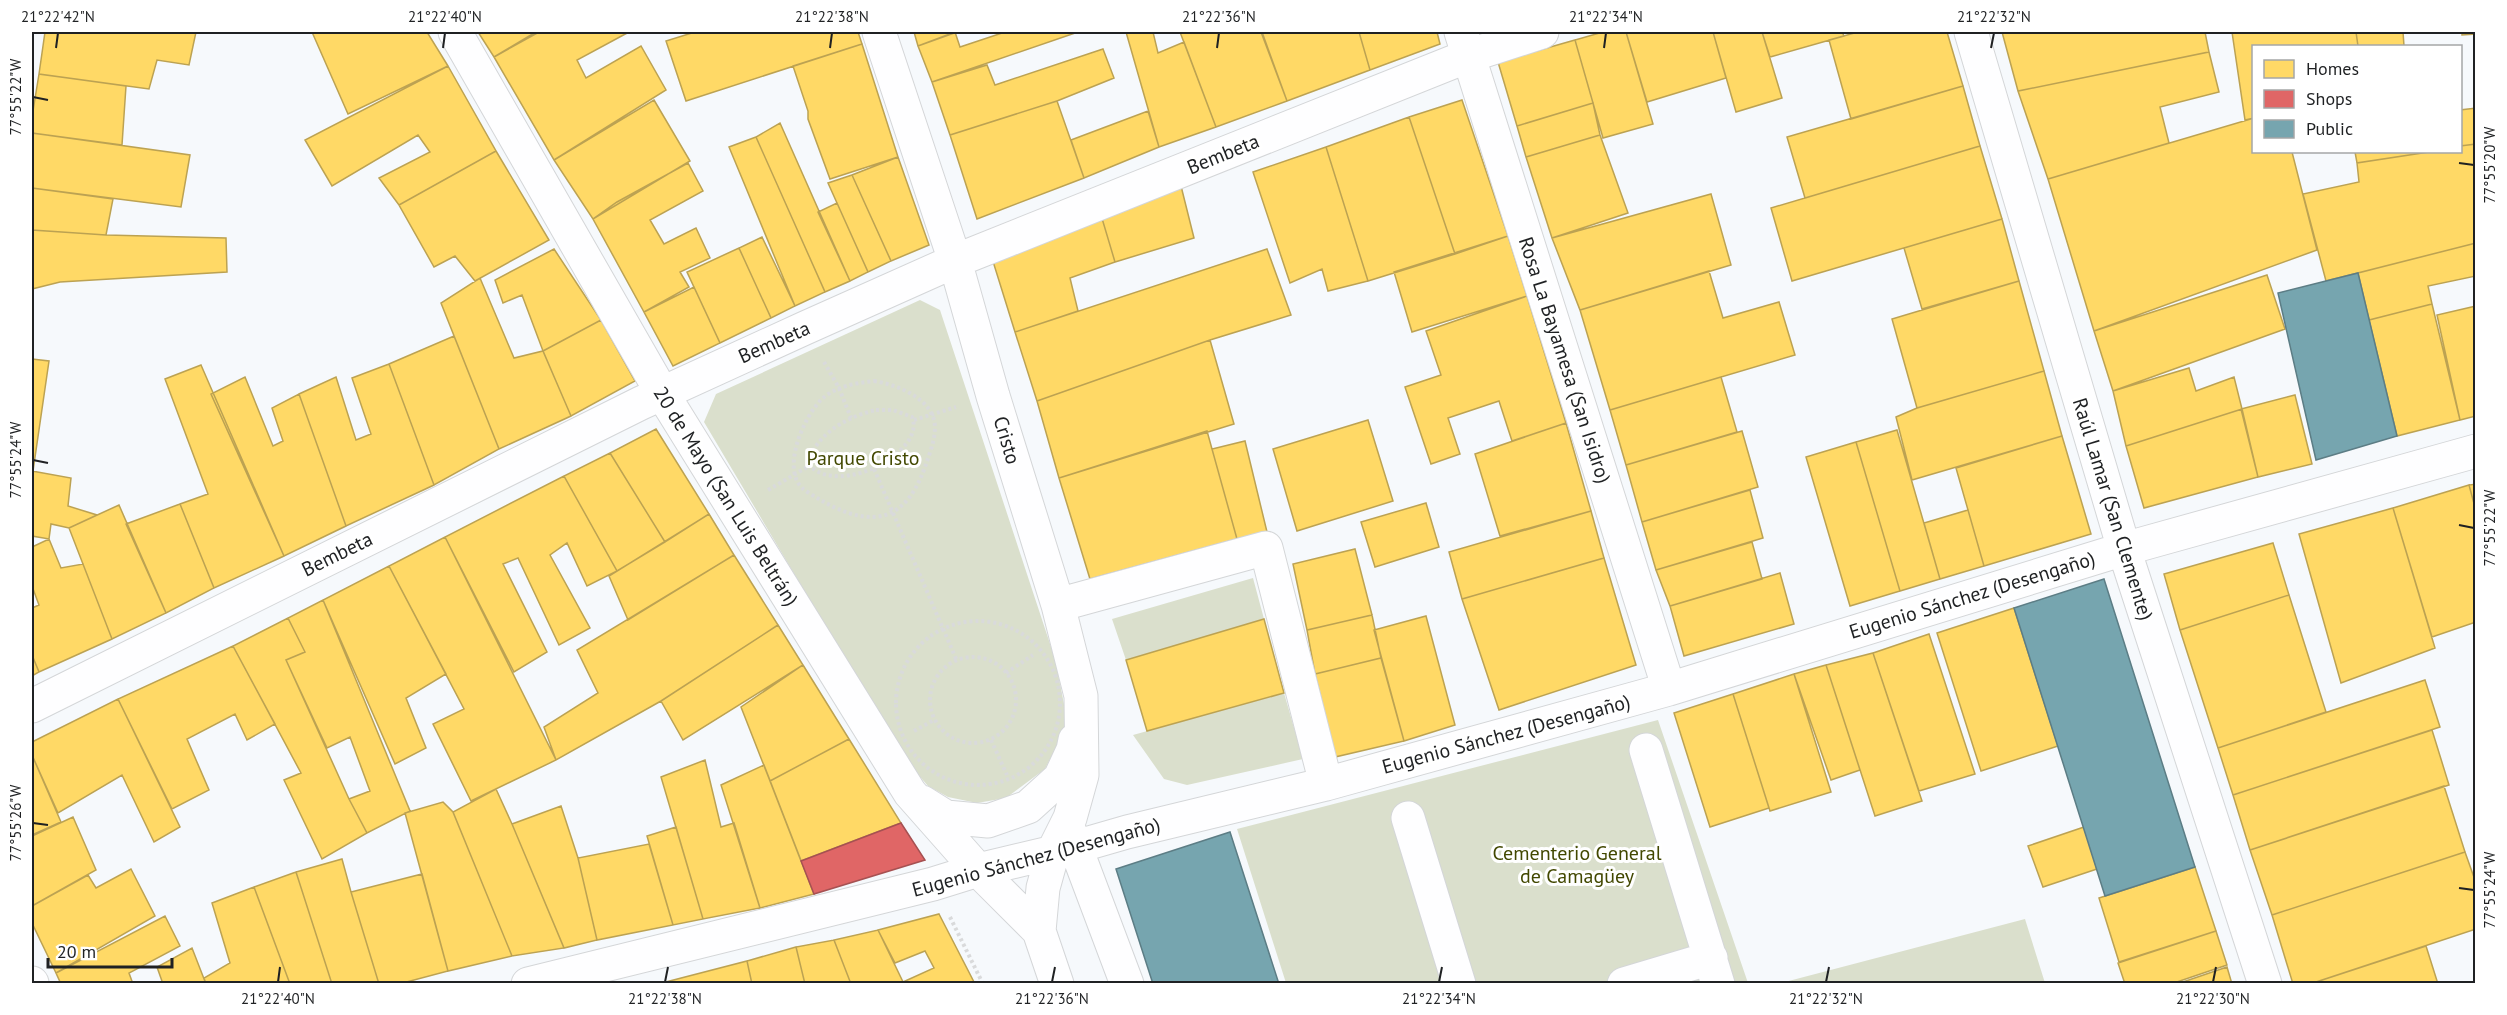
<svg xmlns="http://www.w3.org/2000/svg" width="2507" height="1015" font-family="'PT Sans',sans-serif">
	<rect width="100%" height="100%" fill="#f6f9fc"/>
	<path fill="#dadfcc" d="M 920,300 L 940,310 L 1055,659 L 1068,724 L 1045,769 L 1006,798 L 977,803 L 948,797 L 928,786 L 903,757 L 704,422 L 716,394 Z
		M 1253,578 L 1264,619 L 1126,660 L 1112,619 Z
		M 1284,693 L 1303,759 L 1187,785 L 1164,779 L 1133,735 Z
		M 1658,720 L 1748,983 L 1286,983 L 1237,829 Z
		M 2025,919 L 2045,983 L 1781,983 Z"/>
	<path fill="#ffd966" stroke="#bca252" stroke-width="1.5" d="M 45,32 L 196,32 L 189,65 L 157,60 L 149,89 L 39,74 Z
		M 312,32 L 427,32 L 448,66 L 348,114 Z
		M 478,32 L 536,32 L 494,57 Z
		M 539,32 L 629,32 L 577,60 L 586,78 L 641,46 L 666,90 L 554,160 L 494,57 Z
		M 695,32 L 858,32 L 862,44 L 686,101 L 666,41 Z
		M 914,32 L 957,32 L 918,46 Z
		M 955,32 L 960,47 L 1005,32 L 1078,32 L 932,82 L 918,46 Z
		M 1126,32 L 1153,32 L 1158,53 L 1184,42 L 1216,127 L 1159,147 Z
		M 1180,32 L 1261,32 L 1287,101 L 1216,127 Z
		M 1262,32 L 1359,32 L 1370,70 L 1287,101 Z
		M 1359,32 L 1437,32 L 1440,44 L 1370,70 Z
		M 1603,32 L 1626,32 L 1653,124 L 1603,138 L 1575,40 Z
		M 1626,32 L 1713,32 L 1726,78 L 1647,102 Z
		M 1713,32 L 1762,32 L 1782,98 L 1736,112 Z
		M 1762,32 L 1842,32 L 1844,36 L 1770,57 Z
		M 1858,32 L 1947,32 L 1963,86 L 1851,119 L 1829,40 Z
		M 2002,32 L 2205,32 L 2209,52 L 2018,91 Z
		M 2232,32 L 2356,32 L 2358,46 L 2254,46 L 2254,118 L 2245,120 Z
		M 2356,32 L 2403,32 L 2404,46 L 2358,46 Z
		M 2462,32 L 2476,32 L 2476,34 L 2462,35 Z
		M 1575,40 L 1593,103 L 1517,126 L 1498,62 Z
		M 862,44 L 898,157 L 830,179 L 808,119 L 808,111 L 793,66 Z
		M 1103,49 L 1114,78 L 1057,101 L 950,135 L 932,82 L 987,65 L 995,85 Z
		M 2209,52 L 2219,92 L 2160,107 L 2169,143 L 2048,179 L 2018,91 Z
		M 448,66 L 496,151 L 399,205 L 379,178 L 430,152 L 418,135 L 332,186 L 305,140 Z
		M 39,74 L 126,86 L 122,145 L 32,133 L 32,117 Z
		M 1963,86 L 1980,146 L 1805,198 L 1787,137 Z
		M 654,100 L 690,161 L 593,219 L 554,160 Z
		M 1462,100 L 1508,236 L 1455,254 L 1409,117 Z
		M 1057,101 L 1084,178 L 977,219 L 950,135 Z
		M 1593,103 L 1600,135 L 1526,157 L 1517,126 Z
		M 2476,108 L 2476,144 L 2460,146 L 2460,110 Z
		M 1148,111 L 1159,147 L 1084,178 L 1071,140 Z
		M 1409,117 L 1455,254 L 1368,281 L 1326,147 Z
		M 2254,118 L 2254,152 L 2292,152 L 2317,250 L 2094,331 L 2048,179 Z
		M 780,123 L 850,281 L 825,292 L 756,137 Z
		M 32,133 L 190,155 L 181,207 L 32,188 Z
		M 1600,135 L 1628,213 L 1552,238 L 1526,157 Z
		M 756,137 L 825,292 L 795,306 L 729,147 Z
		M 2476,144 L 2476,243 L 2326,281 L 2303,194 L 2359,182 L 2357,163 L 2429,152 L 2460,152 L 2460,146 Z
		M 1980,146 L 2002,219 L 1792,281 L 1771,208 Z
		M 1326,147 L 1368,281 L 1328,291 L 1322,269 L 1290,283 L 1253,172 Z
		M 496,151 L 549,240 L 475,281 L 455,256 L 434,267 L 399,205 Z
		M 2355,152 L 2429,152 L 2357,163 Z
		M 898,157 L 929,245 L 891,261 L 852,175 Z
		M 688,163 L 703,191 L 650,220 L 664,244 L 696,228 L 710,258 L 680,272 L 689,287 L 644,312 L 593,219 L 617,202 Z
		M 852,175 L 891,261 L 868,272 L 828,183 Z
		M 1181,186 L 1194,238 L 1115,262 L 1101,215 Z
		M 32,188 L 113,199 L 106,235 L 32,230 Z
		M 1711,194 L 1731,265 L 1580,310 L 1552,238 Z
		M 837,203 L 868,272 L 850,281 L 818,212 Z
		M 1101,215 L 1115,262 L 1070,278 L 1078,311 L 1015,332 L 991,255 Z
		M 2002,219 L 2019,281 L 1922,309 L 1904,248 Z
		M 32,230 L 106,235 L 226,238 L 227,272 L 60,282 L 32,289 Z
		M 1508,236 L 1527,296 L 1412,332 L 1394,272 Z
		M 762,237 L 795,306 L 771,318 L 739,248 Z
		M 2476,243 L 2476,276 L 2428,286 L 2432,304 L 2369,320 L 2358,273 Z
		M 739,248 L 771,318 L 720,343 L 687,272 Z
		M 554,249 L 601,320 L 543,351 L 522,295 L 503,303 L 495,280 Z
		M 1267,249 L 1291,315 L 1210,340 L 1037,401 L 1015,332 Z
		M 1709,271 L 1723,318 L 1779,302 L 1795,355 L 1610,410 L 1580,310 Z
		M 2267,275 L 2285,329 L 2113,391 L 2094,331 Z
		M 480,278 L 514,358 L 543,351 L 571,416 L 499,449 L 441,303 Z
		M 2019,281 L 2044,371 L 1917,408 L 1892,319 Z
		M 694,287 L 720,343 L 673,366 L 644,312 Z
		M 1527,296 L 1566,423 L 1512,441 L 1499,401 L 1448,418 L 1460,454 L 1431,464 L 1405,387 L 1441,375 L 1426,331 Z
		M 2432,304 L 2460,420 L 2397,436 L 2369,320 Z
		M 2476,306 L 2476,416 L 2460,420 L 2437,315 Z
		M 601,320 L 635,381 L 571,416 L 543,351 Z
		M 454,336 L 499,449 L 434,485 L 389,364 Z
		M 1210,340 L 1234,424 L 1059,478 L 1037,401 Z
		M 32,359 L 49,361 L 33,471 L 32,471 Z
		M 389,364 L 434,485 L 346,526 L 299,394 L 336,377 L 356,440 L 371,434 L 352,378 Z
		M 201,365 L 284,556 L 214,588 L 180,504 L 208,494 L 165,379 Z
		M 2189,368 L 2196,391 L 2234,377 L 2242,409 L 2126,446 L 2113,391 Z
		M 2044,371 L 2062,436 L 1912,480 L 1896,417 L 1917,408 Z
		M 245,377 L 273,446 L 283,441 L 272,408 L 299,394 L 346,526 L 284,556 L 211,394 Z
		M 1721,377 L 1737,432 L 1626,465 L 1610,410 Z
		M 2295,395 L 2312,464 L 2258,477 L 2241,409 Z
		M 2242,409 L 2258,477 L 2144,508 L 2126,446 Z
		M 1368,420 L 1393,501 L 1297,531 L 1273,449 Z
		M 1566,423 L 1591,511 L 1500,536 L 1475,454 Z
		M 656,429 L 709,514 L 665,542 L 610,453 Z
		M 1897,430 L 1940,579 L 1900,591 L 1856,442 Z
		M 1207,431 L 1237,539 L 1090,579 L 1059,478 Z
		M 1742,431 L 1758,487 L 1642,522 L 1626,465 Z
		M 2062,436 L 2091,534 L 1984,566 L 1956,468 Z
		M 1245,441 L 1267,532 L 1237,539 L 1212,449 Z
		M 1856,442 L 1900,591 L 1850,606 L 1806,457 Z
		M 610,453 L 665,542 L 617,571 L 564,476 Z
		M 32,471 L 71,478 L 68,506 L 97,515 L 69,528 L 51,524 L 49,539 L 32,536 Z
		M 564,476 L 617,571 L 587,586 L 567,543 L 550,555 L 590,628 L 559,645 L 518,558 L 503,564 L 547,652 L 514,672 L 445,537 Z
		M 2476,484 L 2476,511 L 2469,485 Z
		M 2469,485 L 2476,511 L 2476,622 L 2432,637 L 2393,508 Z
		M 1750,490 L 1763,538 L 1656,570 L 1642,522 Z
		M 1426,503 L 1439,547 L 1375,567 L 1361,522 Z
		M 180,504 L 214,588 L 166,613 L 126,524 Z
		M 119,505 L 166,613 L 112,639 L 69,528 Z
		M 2393,508 L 2435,648 L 2341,683 L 2299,534 Z
		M 1968,510 L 1984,566 L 1940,579 L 1924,523 Z
		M 1591,511 L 1604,558 L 1462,599 L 1449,552 Z
		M 709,514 L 734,555 L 628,620 L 609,576 Z
		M 445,537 L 556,760 L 471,801 L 433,724 L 464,709 L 389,566 Z
		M 49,539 L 61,568 L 83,564 L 112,639 L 39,672 L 32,655 L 32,608 L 39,605 L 32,586 L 32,547 Z
		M 1752,542 L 1762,579 L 1670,606 L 1656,570 Z
		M 2273,543 L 2289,595 L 2180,630 L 2164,574 Z
		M 1355,549 L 1372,615 L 1307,630 L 1293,564 Z
		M 734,555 L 778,625 L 661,701 L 556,760 L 544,727 L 598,693 L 577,650 Z
		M 1604,558 L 1636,665 L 1499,710 L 1462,599 Z
		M 389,566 L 446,674 L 406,698 L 426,748 L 395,764 L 323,600 Z
		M 1780,573 L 1794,624 L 1684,656 L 1670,606 Z
		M 2289,595 L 2326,712 L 2218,748 L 2180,630 Z
		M 323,600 L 410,811 L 367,833 L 349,799 L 370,791 L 350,737 L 327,748 L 286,660 L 305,652 L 288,618 Z
		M 2014,608 L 2058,746 L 1981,771 L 1937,633 Z
		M 1372,615 L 1381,658 L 1315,674 L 1307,630 Z
		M 1426,616 L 1455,725 L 1404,741 L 1374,630 Z
		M 288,618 L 305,652 L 286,660 L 349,799 L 367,833 L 322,859 L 284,780 L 301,773 L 233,646 Z
		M 1264,619 L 1284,693 L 1147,731 L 1126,660 Z
		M 778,625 L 803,665 L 683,740 L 661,701 Z
		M 1929,634 L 1975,774 L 1919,791 L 1873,653 Z
		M 233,646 L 275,724 L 247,740 L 235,714 L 187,739 L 209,790 L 172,809 L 118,699 Z
		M 1873,653 L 1922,801 L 1875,816 L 1826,665 Z
		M 32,655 L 39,672 L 32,676 Z
		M 1381,658 L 1404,741 L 1335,757 L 1315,674 Z
		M 803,665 L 849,739 L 770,781 L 741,707 Z
		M 1826,665 L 1860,770 L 1831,780 L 1794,674 Z
		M 1794,674 L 1831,792 L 1770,811 L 1733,694 Z
		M 2425,680 L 2440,727 L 2233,795 L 2218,748 Z
		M 1733,694 L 1769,808 L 1710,827 L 1674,713 Z
		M 118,699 L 180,827 L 154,842 L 122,775 L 58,813 L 32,755 L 32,742 Z
		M 2432,730 L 2449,785 L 2250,850 L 2233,795 Z
		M 849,739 L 901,823 L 801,861 L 770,781 Z
		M 32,755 L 61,822 L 32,835 Z
		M 705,760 L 721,827 L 734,823 L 760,908 L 703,919 L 661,777 Z
		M 764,765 L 814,894 L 760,908 L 721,785 Z
		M 2444,786 L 2465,852 L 2272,915 L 2250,850 Z
		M 496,789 L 512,824 L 564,948 L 512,956 L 453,812 Z
		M 443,802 L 453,812 L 512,956 L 448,971 L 405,813 Z
		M 561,806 L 578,858 L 597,940 L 564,948 L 512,824 Z
		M 73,817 L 96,870 L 32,906 L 32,836 Z
		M 676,827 L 703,919 L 673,925 L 647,836 Z
		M 2084,827 L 2097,869 L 2043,887 L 2028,846 Z
		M 649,844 L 673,925 L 597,940 L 578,858 Z
		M 2465,852 L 2476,883 L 2476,929 L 2310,984 L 2293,984 L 2272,915 Z
		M 342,859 L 351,892 L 379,984 L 332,984 L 296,872 Z
		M 2195,867 L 2216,931 L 2119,962 L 2099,898 Z
		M 131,869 L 155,916 L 56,973 L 32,923 L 32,906 L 88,875 L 96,888 Z
		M 296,872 L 332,984 L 290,984 L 254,887 Z
		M 422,874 L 448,971 L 399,984 L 379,984 L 351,892 Z
		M 254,887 L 290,984 L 206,984 L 204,978 L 230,963 L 212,903 Z
		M 939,914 L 975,984 L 903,982 L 934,968 L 925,951 L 895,963 L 878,930 Z
		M 165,916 L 180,946 L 129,973 L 133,984 L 61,984 L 56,973 Z
		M 878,930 L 904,984 L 851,984 L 834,940 Z
		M 2216,931 L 2227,965 L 2171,984 L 2125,984 L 2118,963 Z
		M 834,940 L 851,984 L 805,984 L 796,947 Z
		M 2426,946 L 2438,984 L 2310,984 Z
		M 796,947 L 805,984 L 752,984 L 747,961 Z
		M 192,948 L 206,984 L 163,984 L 157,967 Z
		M 747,961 L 752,984 L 658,984 Z
		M 2227,967 L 2232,984 L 2177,984 Z"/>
	<path fill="#e06666" stroke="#a65152" stroke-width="1.5" d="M 901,823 L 925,860 L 814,894 L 801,861 Z"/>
	<path fill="#76a5af" stroke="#5c7d85" stroke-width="1.5" d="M 2358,273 L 2397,436 L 2316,460 L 2278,293 Z
		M 2104,579 L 2195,867 L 2105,896 L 2014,608 Z
		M 1230,832 L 1279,984 L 1153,984 L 1116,869 Z"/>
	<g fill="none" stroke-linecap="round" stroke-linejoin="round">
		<defs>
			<path id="minor" d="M 455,32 L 662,393 L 910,793 L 978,870 L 1039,931 L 1057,984
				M 879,32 L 955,261 L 993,396 L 1058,605 L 1081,696 L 1082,775 L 1070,818 L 1053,852 L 1043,888 L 1039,931
				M 1461,32 L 1669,689
				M 1971,32 L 2124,549 L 2265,984
				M 1058,605 L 1266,548 L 1326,784
				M 32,706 L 641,403 L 805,328 L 955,261 L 1468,56 L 1542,32
				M 1646,750 L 1718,984
				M 922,802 L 946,817 L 988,821 L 1028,807 L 1060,778 L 1073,750 L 1075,740
				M 1408,818 L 1459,984
				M 1068,827 L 1127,984
				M 32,983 L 32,984
				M 528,984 L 933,884 L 978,870 L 1075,847 L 1127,832 L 1326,784 L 1669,689 L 2124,549 L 2476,451
				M 1624,984 L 1711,958"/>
		</defs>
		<use href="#minor" stroke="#d4d6d8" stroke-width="35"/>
		<path stroke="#d9dadb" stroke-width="4" stroke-dasharray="3 3" stroke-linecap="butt" d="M 824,362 L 839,388 L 851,418
			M 874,381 C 898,385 934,399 935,427 C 935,441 929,455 925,467 C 901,535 856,524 806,491 C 778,473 804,415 823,398 C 837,386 856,383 874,381 Z
			M 876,410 L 893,410 L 912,417 C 927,451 838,500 807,463 C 818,433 846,417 876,410 Z
			M 914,420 L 956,407
			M 874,469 L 957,661
			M 768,490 L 809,466
			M896 703a82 82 0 1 1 164 0a82 82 0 1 1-164 0Z
			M930 700a43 43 0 1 1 86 0a43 43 0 1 1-86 0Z
			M 1006,673 L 1033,655
			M 914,731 L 934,720
			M 991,740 L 1007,775
			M 950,917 L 983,984"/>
		<use href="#minor" stroke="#fefeff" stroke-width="33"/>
	</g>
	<path fill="none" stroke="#1f2123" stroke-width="2" d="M 56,48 L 58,33M 443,48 L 445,33M 830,48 L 832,33M 1217,48 L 1219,33M 1604,48 L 1606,33M 1991,48 L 1994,33M 33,97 L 48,100M 2459,163 L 2474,165M 33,460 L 48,463M 2459,525 L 2474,528M 33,823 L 48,825M 2459,888 L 2474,890M 278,982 L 280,967M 665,982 L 668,967M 1052,982 L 1055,967M 1439,982 L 1442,967M 1826,982 L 1829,967M 2213,982 L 2216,967"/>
	<g text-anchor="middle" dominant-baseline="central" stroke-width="6" stroke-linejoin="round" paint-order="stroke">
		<g font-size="20" fill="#1f2123" stroke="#fff">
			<text transform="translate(1223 154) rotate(-22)">Bembeta</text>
			<text transform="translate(774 342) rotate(-24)">Bembeta</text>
			<text transform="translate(1565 360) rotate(72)">Rosa La Bayamesa (San Isidro)</text>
			<text transform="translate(1007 440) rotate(73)">Cristo</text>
			<text transform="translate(726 496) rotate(58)">20 de Mayo (San Luis Beltrán)</text>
			<text transform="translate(2113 509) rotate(73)">Raúl Lamar (San Clemente)</text>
			<text transform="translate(337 554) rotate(-26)">Bembeta</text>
			<text transform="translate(1972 595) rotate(-17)">Eugenio Sánchez (Desengaño)</text>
			<text transform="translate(1506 734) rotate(-15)">Eugenio Sánchez (Desengaño)</text>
			<text transform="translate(1036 857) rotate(-15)">Eugenio Sánchez (Desengaño)</text>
		</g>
		<g font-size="20" fill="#424800" stroke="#fff">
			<text x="863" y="458">Parque Cristo</text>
			<text x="1577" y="853">Cementerio General<tspan x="1577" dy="23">de Camagüey</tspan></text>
		</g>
	</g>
	<rect width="2507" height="1015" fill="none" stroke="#ffffff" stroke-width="66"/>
	<rect x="2252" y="45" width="210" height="108" fill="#ffffff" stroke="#a5a6a7" stroke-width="1.5"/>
	<rect x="2264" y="60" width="30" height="18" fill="#ffd966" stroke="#a5a6a7" stroke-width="1.5"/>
	<text x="2306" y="75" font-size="18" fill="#1f2123">Homes</text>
	<rect x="2264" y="90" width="30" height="18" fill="#e06666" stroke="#a5a6a7" stroke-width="1.5"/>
	<text x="2306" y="105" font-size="18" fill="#1f2123">Shops</text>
	<rect x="2264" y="120" width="30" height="18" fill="#76a5af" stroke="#a5a6a7" stroke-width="1.5"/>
	<text x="2306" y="135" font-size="18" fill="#1f2123">Public</text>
	<path d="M48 958v9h124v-9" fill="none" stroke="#1f2123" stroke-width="3"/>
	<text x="57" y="958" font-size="18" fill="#1f2123" stroke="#ffffff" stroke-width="4.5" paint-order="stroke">20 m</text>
	<rect x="33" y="33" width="2441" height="949" fill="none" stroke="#1f2123" stroke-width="2"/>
	<g font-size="15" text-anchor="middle" fill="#1f2123">
		<text x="58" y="22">21°22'42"N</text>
		<text x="445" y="22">21°22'40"N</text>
		<text x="832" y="22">21°22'38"N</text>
		<text x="1219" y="22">21°22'36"N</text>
		<text x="1606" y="22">21°22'34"N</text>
		<text x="1994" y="22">21°22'32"N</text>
		<text transform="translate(16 97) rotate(-90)" y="5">77°55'22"W</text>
		<text transform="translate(2490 165) rotate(-90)" y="5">77°55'20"W</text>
		<text transform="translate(16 460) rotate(-90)" y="5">77°55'24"W</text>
		<text transform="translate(2490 528) rotate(-90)" y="5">77°55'22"W</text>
		<text transform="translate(16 823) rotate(-90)" y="5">77°55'26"W</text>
		<text transform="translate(2490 890) rotate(-90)" y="5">77°55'24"W</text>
		<text x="278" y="1004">21°22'40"N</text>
		<text x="665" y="1004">21°22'38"N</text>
		<text x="1052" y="1004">21°22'36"N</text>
		<text x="1439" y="1004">21°22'34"N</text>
		<text x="1826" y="1004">21°22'32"N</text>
		<text x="2213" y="1004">21°22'30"N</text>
	</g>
</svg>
